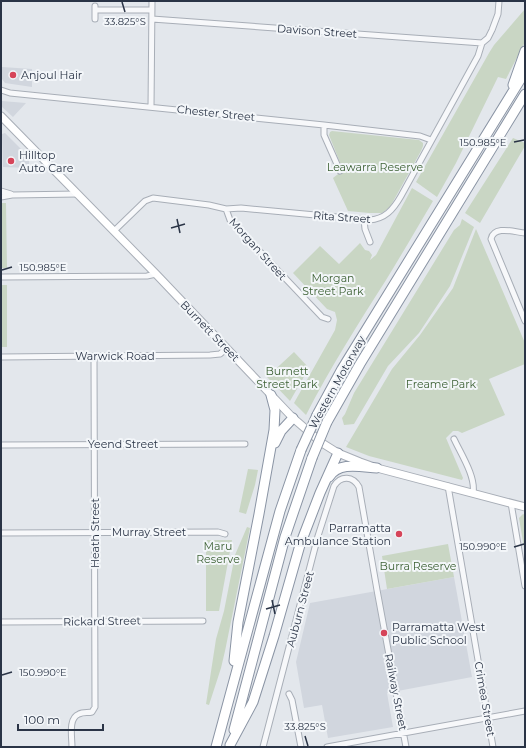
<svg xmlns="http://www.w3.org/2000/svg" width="526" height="748" font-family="Montserrat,sans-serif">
	<rect width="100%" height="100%" fill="#e3e7ec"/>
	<path fill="#d1d6de" d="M 2,67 L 32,69 L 32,87 L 5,83 L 2,79 Z
		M 2,101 L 26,103 L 13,117 L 2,107 Z
		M 5,133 L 29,157 L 29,168 L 3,167 L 2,134 Z
		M 454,577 L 472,677 L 387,693 L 393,727 L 328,738 L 322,705 L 304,708 L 296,662 L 310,603 Z"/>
	<path fill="#c9d6c4" d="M 525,9 L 525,42 L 506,79 L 498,77 L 456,163 L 437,197 L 416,182 L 489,53 L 494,45 Z
		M 332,131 L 419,140 L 423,143 L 423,146 L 421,151 L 390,207 L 382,213 L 369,213 L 348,211 L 333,178 L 343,170 L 329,135 L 330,132 Z
		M 513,138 L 525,143 L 525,146 L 480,223 L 465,213 Z
		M 412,188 L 433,201 C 417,228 402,254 386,280 C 358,324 330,368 306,415 L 294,403 L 335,330 L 337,320 L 335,312 L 327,309 L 293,273 L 320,246 L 339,264 L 360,243 L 365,250 L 369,251 L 372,255 L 370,260 L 376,255 Z
		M 1,203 L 6,203 L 7,268 L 1,268 Z
		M 462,219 L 474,227 L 450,286 L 419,333 L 388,366 L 354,424 L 344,425 L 342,418 L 345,414 L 354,393 L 454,230 L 460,225 Z
		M 476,229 L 525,343 L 525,364 L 489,379 L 505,415 L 462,433 L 458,431 L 453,431 L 446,438 L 463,478 L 462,480 L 369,456 L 346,447 L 392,369 L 420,335 L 453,288 Z
		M 1,285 L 7,285 L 7,347 L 1,347 Z
		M 294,352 L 309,368 L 290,401 L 267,377 Z
		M 248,469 L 258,470 L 255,485 L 246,514 L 239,512 Z
		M 523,514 L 525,515 L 525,554 L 519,518 Z
		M 247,527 L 250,528 L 225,651 L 221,668 L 209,705 L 206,704 L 216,639 L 224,611 L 235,555 Z
		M 206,540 L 232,540 L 219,611 L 206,611 Z
		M 448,544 L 454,577 L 387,589 L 382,556 Z"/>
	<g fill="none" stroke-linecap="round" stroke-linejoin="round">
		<defs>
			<path id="minor" d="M 95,6 L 95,19
				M 95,10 L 152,10
				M 152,19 L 482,43
				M 1,90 L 10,93 L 324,125 L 420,136 L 431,140
				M 151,107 L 152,1
				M 324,125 L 324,135 L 340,171
				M 1,191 L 11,194
				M 1,197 L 12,195 L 78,194
				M 226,209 L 230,220 L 322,317 L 328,319
				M 364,219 L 365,229 L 370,242
				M 114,231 L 145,201 L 153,198 L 209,205 L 226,209 L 241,208 L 369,220 C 385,219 393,210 401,196 L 478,56 L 482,43 L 488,38 L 492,30 L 498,14 L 499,1
				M 525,233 C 514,232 494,225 491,239 L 525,321
				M 1,277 L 147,276 L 156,274
				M 1,357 L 210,355 L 220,354 L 227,348
				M 454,439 C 461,454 476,477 473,493
				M 1,445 L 245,444
				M 448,486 L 493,747
				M 511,503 L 525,586
				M 1,533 L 218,532 L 225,534
				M 1,622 L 203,621
				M 289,694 L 292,700 L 301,747
				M 72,747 C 72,737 68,718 79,714 C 83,712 88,713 92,712 L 95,707 L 94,356
				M 263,747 L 318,536 L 334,486 C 341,475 353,476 359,487 L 377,590 L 406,747
				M 327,747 L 525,711"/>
			<path id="secondary" d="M 1,116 L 156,274 L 293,418 L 322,443 L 338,453 L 360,462 L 377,468 L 525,507"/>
			<path id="motorway" d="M 513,85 L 525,51
				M 317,415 L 342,369 L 525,72
				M 327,422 L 360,364 L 525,94
				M 275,443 L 281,431 L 293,418
				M 329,477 C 339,461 361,467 377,468
				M 234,661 L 238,622 L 259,514 L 274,430 L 275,410 L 271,395
				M 234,730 L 285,537 L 312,458
				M 230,745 L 253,702 L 274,636 L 300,545 L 320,493 L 338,453
				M 216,747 L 280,511 L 301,450"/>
		</defs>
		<use href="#minor" stroke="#a8aeb7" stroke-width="7"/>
		<use href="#secondary" stroke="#a8aeb7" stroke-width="9"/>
		<use href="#motorway" stroke="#8a94a4" stroke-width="11"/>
		<use href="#minor" stroke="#f7f8fa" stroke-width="5"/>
		<use href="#secondary" stroke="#fff" stroke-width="7"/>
		<use href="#motorway" stroke="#fff" stroke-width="9"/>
		<defs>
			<path id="motorway-bridge" d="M 301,450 L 317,415
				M 312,458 L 327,422"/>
		</defs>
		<use href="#motorway-bridge" stroke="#8a94a4" stroke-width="11" stroke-linecap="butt"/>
		<use href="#motorway-bridge" stroke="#fff" stroke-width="9"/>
	</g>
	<path fill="none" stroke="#2a3446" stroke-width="1.5" d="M 122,2 L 125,12M 514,142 L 524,140M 177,219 L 180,233M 171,228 L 185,224M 2,270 L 12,267M 514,547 L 524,544M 272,600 L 275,614M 266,609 L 280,605M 2,675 L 12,672M 305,736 L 308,746"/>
	<g fill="#d64459" stroke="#f3f6f9" stroke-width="1.5">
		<circle cx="13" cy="75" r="4"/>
		<circle cx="11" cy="161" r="4"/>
		<circle cx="399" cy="534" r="4"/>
		<circle cx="384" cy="633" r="4"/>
	</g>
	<g text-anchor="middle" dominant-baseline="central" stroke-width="4" stroke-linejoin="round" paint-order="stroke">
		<g font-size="11" fill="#2a3446" stroke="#f3f6f9">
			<text transform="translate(317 31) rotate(4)">Davison Street</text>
			<text transform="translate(216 113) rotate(6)">Chester Street</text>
			<text transform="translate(342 217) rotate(4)">Rita Street</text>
			<text transform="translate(258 249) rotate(48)">Morgan Street</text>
			<text transform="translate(210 331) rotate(46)">Burnett Street</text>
			<text x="115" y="356">Warwick Road</text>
			<text transform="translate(337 382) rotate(-61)">Western Motorway</text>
			<text x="123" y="444">Yeend Street</text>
			<text x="149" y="532">Murray Street</text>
			<text transform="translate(95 533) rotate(-90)">Heath Street</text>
			<text transform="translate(300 609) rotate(-75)">Auburn Street</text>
			<text transform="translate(102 621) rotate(-1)">Rickard Street</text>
			<text transform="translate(396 692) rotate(79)">Railway Street</text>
			<text transform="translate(485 699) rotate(80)">Crimea Street</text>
		</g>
		<g font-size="11" fill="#2a3446" stroke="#f3f6f9" text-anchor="start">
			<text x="21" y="75">Anjoul Hair</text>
			<text x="19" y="155">Hilltop<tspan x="19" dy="13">Auto Care</tspan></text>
			<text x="391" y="528" text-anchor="end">Parramatta<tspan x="391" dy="13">Ambulance Station</tspan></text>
			<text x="392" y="627">Parramatta West<tspan x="392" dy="13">Public School</tspan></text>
		</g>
		<g font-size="11" fill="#3e6236" stroke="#f3f6f9">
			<text x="375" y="167">Leawarra Reserve</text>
			<text x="333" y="278">Morgan<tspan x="333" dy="13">Street Park</tspan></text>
			<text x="287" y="371">Burnett<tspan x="287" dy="13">Street Park</tspan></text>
			<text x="441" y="384">Freame Park</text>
			<text x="218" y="546">Maru<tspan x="218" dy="13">Reserve</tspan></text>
			<text x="418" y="566">Burra Reserve</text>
		</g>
	</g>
	<g font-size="10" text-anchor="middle" fill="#2a3446" stroke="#f3f6f9" stroke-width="4" stroke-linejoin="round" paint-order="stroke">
		<text x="125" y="25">33.825°S</text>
		<text x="483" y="146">150.985°E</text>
		<text x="43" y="271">150.985°E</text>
		<text x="483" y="550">150.990°E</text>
		<text x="43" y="676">150.990°E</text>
		<text x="305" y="730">33.825°S</text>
	</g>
	<rect width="526" height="748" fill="none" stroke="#2a3446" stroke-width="4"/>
	<path d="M18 724v6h85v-6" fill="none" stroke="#2a3446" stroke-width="2"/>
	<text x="24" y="724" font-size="12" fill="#2a3446" stroke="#f3f6f9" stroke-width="3" paint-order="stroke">100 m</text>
</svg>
